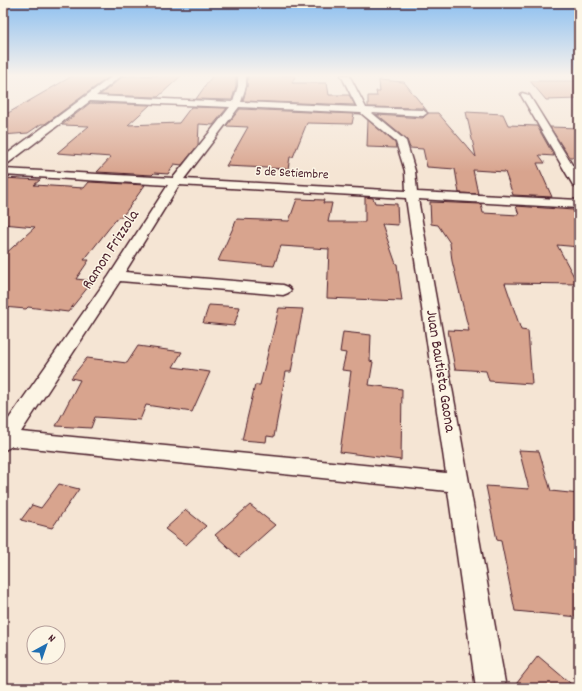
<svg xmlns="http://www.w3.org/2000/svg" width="582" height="691" font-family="Dekko,sans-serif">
	<rect width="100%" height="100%" fill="#f5e5d4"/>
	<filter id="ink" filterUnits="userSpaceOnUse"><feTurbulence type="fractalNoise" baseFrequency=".025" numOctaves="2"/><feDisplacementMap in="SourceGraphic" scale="8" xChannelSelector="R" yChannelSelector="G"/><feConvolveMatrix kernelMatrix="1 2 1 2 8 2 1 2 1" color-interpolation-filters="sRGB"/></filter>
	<g filter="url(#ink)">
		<path fill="#d8a48e" stroke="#4a1f2b" d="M 74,75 L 110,76 L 45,124 L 41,124 L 28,133 L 3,135 L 3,116 Z
			M 182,75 L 158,97 L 100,95 L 123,76 Z
			M 213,75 L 236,75 L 236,86 L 232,100 L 196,99 Z
			M 248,75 L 296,75 L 292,83 L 327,83 L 329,95 L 349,95 L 355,105 L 243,101 L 247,86 Z
			M 379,80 L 404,82 L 427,111 L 423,108 L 368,107 L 368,96 L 377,96 L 376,91 L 380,91 Z
			M 530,81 L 579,81 L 579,99 L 546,100 Z
			M 90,103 L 150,105 L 128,125 L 179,123 L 191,107 L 227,108 L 213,125 L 199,124 L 198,145 L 182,165 L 174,164 L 168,174 L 154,173 L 152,175 L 97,172 L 111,157 L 57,153 L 89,126 L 62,125 Z
			M 240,109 L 354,114 L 352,124 L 307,123 L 293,157 L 290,157 L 288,169 L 226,166 L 248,127 L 226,126 Z
			M 466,112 L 503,114 L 508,125 L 537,126 L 554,156 L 539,155 L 545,163 L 537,163 L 552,197 L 513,195 L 505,172 L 473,170 L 478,194 L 459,193 L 455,169 L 427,167 L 423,149 L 410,148 L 407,140 L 377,115 L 423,118 L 428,113 L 438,113 L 476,157 Z
			M 368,120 L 395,143 L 396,148 L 367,147 Z
			M 550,127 L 579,128 L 579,157 L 569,157 Z
			M 3,178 L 40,180 L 34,185 L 84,188 L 89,182 L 145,185 L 122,217 L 118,217 L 84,260 L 89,260 L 76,279 L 93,281 L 68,312 L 28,307 L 26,309 L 3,307 L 3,256 L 35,227 L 3,224 Z
			M 365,197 L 373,198 L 375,203 L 397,204 L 398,225 L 382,224 L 396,264 L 397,264 L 402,301 L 327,298 L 329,249 L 281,246 L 274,266 L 218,261 L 237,219 L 289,221 L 297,199 L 324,200 L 323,203 L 332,203 L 328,222 L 365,222 Z
			M 430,202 L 481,204 L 483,213 L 519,215 L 516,206 L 573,210 L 579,223 L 579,247 L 557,245 L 578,284 L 505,283 L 521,330 L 528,331 L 532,384 L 489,381 L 486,371 L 455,369 L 448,330 L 469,331 L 452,261 L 450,243 L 438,225 L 431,224 Z
			M 209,305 L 240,307 L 234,326 L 203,323 Z
			M 279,308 L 303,309 L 291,372 L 286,372 L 274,437 L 267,436 L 266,442 L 242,440 L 255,385 L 260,385 Z
			M 343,332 L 371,335 L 370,361 L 373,362 L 369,385 L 402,389 L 401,460 L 340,452 L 351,371 L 342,370 L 346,353 L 340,352 Z
			M 138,346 L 182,352 L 173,367 L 210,372 L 192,412 L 146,405 L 140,420 L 95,417 L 91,428 L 56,426 L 80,380 L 71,378 L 87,358 L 127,363 Z
			M 519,450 L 539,451 L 551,491 L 579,494 L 579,617 L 515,611 L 501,541 L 497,540 L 486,486 L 529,489 Z
			M 59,484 L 79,489 L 52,528 L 21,520 L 32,505 L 41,508 Z
			M 250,505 L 275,525 L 239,557 L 215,535 Z
			M 186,510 L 206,526 L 186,545 L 165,529 Z
			M 538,656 L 576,688 L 513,688 Z"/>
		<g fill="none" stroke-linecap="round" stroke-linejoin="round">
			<defs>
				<path id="minor" d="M 114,75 L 122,75 L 96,96 L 233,102 L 238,86 L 238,75 L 246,75 L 246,86 L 241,102 L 357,107 L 341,75 L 349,75 L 366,108 L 423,110 L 427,113 L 423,116 L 372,113 L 406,141 L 415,171 L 417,192 L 579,200 L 579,208 L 418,199 L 506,688 L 476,688 L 448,491 L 12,446 L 3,451 L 3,427 L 109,276 L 168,185 L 3,175 L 3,169 L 173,178 L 230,107 L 90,101 L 7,164 L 3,165 L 3,157 ZM 239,107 L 361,113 L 396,142 L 405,171 L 406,191 L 184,179 ZM 179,185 L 406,198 L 446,473 L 21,432 L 120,281 L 283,295 L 288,293 L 291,290 L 288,287 L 283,285 L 125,272 Z
					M 522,93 L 529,95 L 579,176 L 579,188 L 573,185 L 521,95 Z"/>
			</defs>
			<use href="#minor" stroke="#4a1f2b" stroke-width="3"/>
			<use href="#minor" fill="#fcf5e5" fill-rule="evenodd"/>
		</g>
	</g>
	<linearGradient id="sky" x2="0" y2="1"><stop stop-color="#8cbff0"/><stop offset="0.44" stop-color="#faf3ec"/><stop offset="1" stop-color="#faf3ec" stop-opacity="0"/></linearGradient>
	<rect width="582" height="172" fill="url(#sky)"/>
	<g text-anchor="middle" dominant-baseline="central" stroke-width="3" stroke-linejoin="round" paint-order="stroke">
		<g font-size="13" fill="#4a1f2b" stroke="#fcf5e5">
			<text transform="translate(292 174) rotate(3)">5 de Setiembre</text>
		</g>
		<g font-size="16" fill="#4a1f2b" stroke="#fcf5e5">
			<text transform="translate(111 250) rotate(-57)">Ramon Frizzola</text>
			<text transform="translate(440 371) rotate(81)">Juan Bautista Gaona</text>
		</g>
	</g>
	<rect width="582" height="691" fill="none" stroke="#fcf5e5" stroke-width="16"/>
	<rect x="8" y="8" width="566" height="675" fill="none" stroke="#4a1f2b" stroke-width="1.5" filter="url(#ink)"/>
	<g transform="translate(46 645) rotate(40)"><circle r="19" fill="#fcf5e5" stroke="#b59f9b"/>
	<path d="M0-3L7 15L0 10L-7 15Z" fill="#1f6fb2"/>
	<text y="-6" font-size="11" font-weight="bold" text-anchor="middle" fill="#4a1f2b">N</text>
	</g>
</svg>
